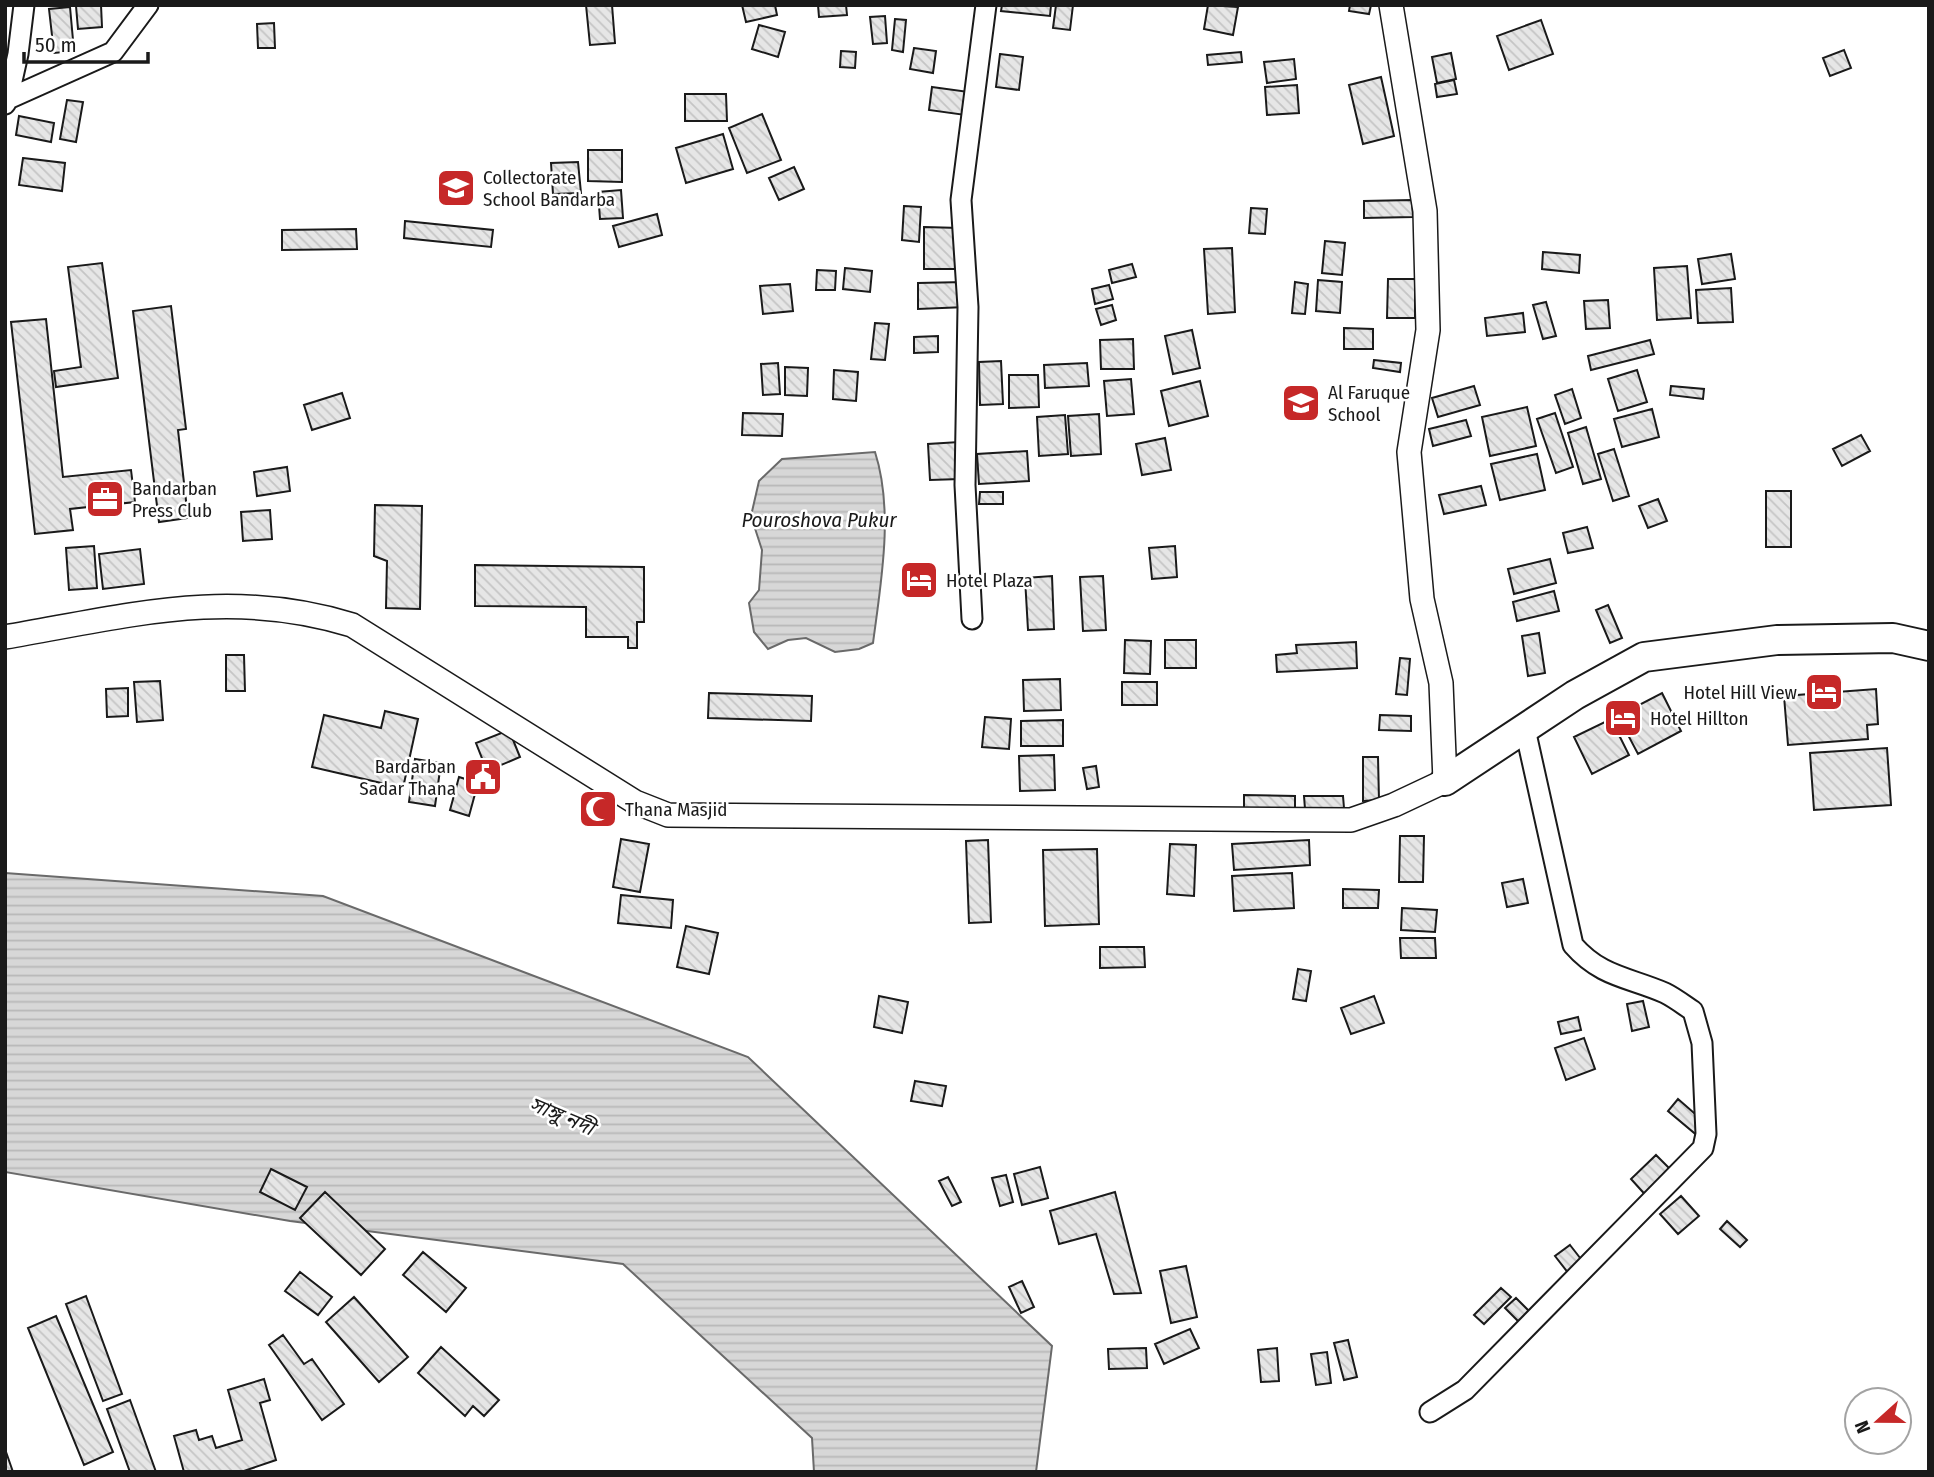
<svg xmlns="http://www.w3.org/2000/svg" width="1934" height="1477" font-family="'Fira Sans Condensed','Noto Sans Bengali',sans-serif">
	<defs>
		<pattern id="water-rules" width="6" height="5" patternUnits="userSpaceOnUse" patternTransform="scale(1.75)"><rect width="6" height="5" fill="#d7d7d7"/><path d="M0 2.5h6" fill="none" stroke="#b8b8b8"/></pattern>
		<pattern id="building-back-hatch" width="6" height="6" patternUnits="userSpaceOnUse" patternTransform="scale(1.75)"><rect width="6" height="6" fill="#e6e6e6"/><path d="M-1 5l2 2M0 0l6 6M5-1l2 2" fill="none" stroke="#c5c5c5"/></pattern>
	</defs>
	<rect width="100%" height="100%" fill="#fff"/>
	<path fill="url(#water-rules)" stroke="#6a6a6a" stroke-width="2" d="M 875,452 C 894,511 881,582 873,643 L 859,649 L 835,652 L 806,638 L 788,640 L 768,649 L 754,632 L 749,603 L 759,590 L 762,550 L 751,516 L 759,481 L 782,459 Z
		M 5,873 L 323,896 L 748,1057 L 1052,1346 L 1036,1472 L 814,1472 L 812,1438 L 623,1264 L 290,1221 L 5,1172 Z"/>
	<path fill="url(#building-back-hatch)" stroke="#1a1a1a" stroke-width="2" d="M 101,5 L 102,27 L 78,29 L 76,6 Z
		M 586,5 L 612,5 L 615,43 L 590,45 Z
		M 742,5 L 775,5 L 777,15 L 746,22 Z
		M 818,5 L 846,5 L 847,15 L 819,17 Z
		M 1002,5 L 1051,5 L 1050,16 L 1001,11 Z
		M 1056,5 L 1073,5 L 1070,30 L 1053,28 Z
		M 1208,5 L 1238,7 L 1233,35 L 1204,29 Z
		M 1350,5 L 1371,5 L 1369,14 L 1349,11 Z
		M 70,7 L 74,51 L 54,53 L 49,9 Z
		M 885,16 L 887,43 L 873,44 L 870,17 Z
		M 895,19 L 906,20 L 903,52 L 892,50 Z
		M 1541,20 L 1553,54 L 1509,70 L 1497,36 Z
		M 274,23 L 275,48 L 258,48 L 257,24 Z
		M 759,25 L 785,32 L 778,57 L 752,49 Z
		M 914,48 L 936,51 L 933,73 L 910,69 Z
		M 1844,50 L 1851,68 L 1830,76 L 1823,58 Z
		M 841,51 L 856,52 L 855,68 L 840,67 Z
		M 1241,52 L 1242,62 L 1208,65 L 1207,55 Z
		M 1451,53 L 1456,79 L 1437,83 L 1432,57 Z
		M 1000,54 L 1023,57 L 1019,90 L 996,87 Z
		M 1294,59 L 1296,79 L 1267,83 L 1264,62 Z
		M 1381,77 L 1394,136 L 1363,144 L 1349,85 Z
		M 1454,80 L 1457,94 L 1437,97 L 1435,84 Z
		M 1297,85 L 1299,113 L 1267,115 L 1265,87 Z
		M 932,87 L 969,92 L 965,115 L 929,110 Z
		M 685,94 L 726,94 L 727,121 L 685,121 Z
		M 67,100 L 83,102 L 76,142 L 60,139 Z
		M 762,114 L 781,160 L 747,173 L 729,128 Z
		M 19,116 L 54,123 L 51,142 L 16,135 Z
		M 723,134 L 733,169 L 686,183 L 676,148 Z
		M 588,150 L 622,150 L 622,182 L 588,181 Z
		M 23,158 L 65,163 L 62,191 L 19,185 Z
		M 578,162 L 581,193 L 553,194 L 551,163 Z
		M 794,167 L 804,189 L 779,200 L 769,178 Z
		M 621,190 L 623,218 L 600,219 L 598,192 Z
		M 1412,200 L 1413,217 L 1364,218 L 1364,201 Z
		M 904,206 L 921,207 L 919,242 L 902,240 Z
		M 1251,208 L 1267,209 L 1265,234 L 1249,233 Z
		M 657,214 L 662,235 L 619,247 L 613,226 Z
		M 405,221 L 493,230 L 491,247 L 404,238 Z
		M 924,227 L 960,228 L 961,269 L 924,269 Z
		M 356,229 L 357,249 L 282,250 L 282,230 Z
		M 1325,241 L 1345,243 L 1342,275 L 1322,273 Z
		M 1232,248 L 1235,312 L 1208,314 L 1204,249 Z
		M 1543,252 L 1580,255 L 1579,273 L 1542,269 Z
		M 1731,254 L 1735,279 L 1702,284 L 1698,259 Z
		M 102,263 L 118,378 L 56,387 L 54,371 L 81,367 L 68,267 Z
		M 1132,264 L 1136,277 L 1112,283 L 1109,270 Z
		M 1687,266 L 1691,318 L 1657,320 L 1654,268 Z
		M 845,268 L 872,271 L 870,292 L 843,289 Z
		M 817,270 L 836,271 L 835,290 L 816,290 Z
		M 1388,279 L 1415,279 L 1415,318 L 1387,318 Z
		M 1318,280 L 1342,282 L 1340,313 L 1316,311 Z
		M 965,282 L 966,307 L 918,309 L 918,283 Z
		M 1295,282 L 1308,284 L 1305,314 L 1292,313 Z
		M 790,284 L 793,311 L 763,314 L 760,286 Z
		M 1109,285 L 1113,299 L 1095,304 L 1092,289 Z
		M 1731,288 L 1733,322 L 1698,323 L 1696,290 Z
		M 1608,300 L 1610,328 L 1586,329 L 1584,301 Z
		M 1546,302 L 1556,336 L 1543,339 L 1533,305 Z
		M 1112,305 L 1116,320 L 1101,325 L 1096,309 Z
		M 171,306 L 186,429 L 178,430 L 188,518 L 159,522 L 133,311 Z
		M 1523,313 L 1525,332 L 1487,336 L 1485,318 Z
		M 46,319 L 63,477 L 131,470 L 135,502 L 70,509 L 73,530 L 35,534 L 11,322 Z
		M 875,323 L 889,324 L 885,360 L 871,359 Z
		M 1344,328 L 1373,329 L 1373,349 L 1344,349 Z
		M 1192,330 L 1200,368 L 1173,374 L 1165,336 Z
		M 938,336 L 938,352 L 914,353 L 914,337 Z
		M 1133,339 L 1134,369 L 1101,369 L 1100,340 Z
		M 1650,340 L 1654,354 L 1591,370 L 1588,356 Z
		M 1374,360 L 1401,363 L 1400,372 L 1373,368 Z
		M 1001,361 L 1003,404 L 980,405 L 979,362 Z
		M 778,363 L 780,394 L 763,395 L 761,364 Z
		M 1087,363 L 1089,386 L 1045,388 L 1044,365 Z
		M 785,367 L 808,368 L 807,396 L 785,395 Z
		M 834,370 L 858,372 L 856,401 L 833,399 Z
		M 1637,370 L 1647,402 L 1618,411 L 1608,379 Z
		M 1009,375 L 1038,375 L 1039,407 L 1009,408 Z
		M 1131,379 L 1134,414 L 1107,416 L 1104,381 Z
		M 1200,381 L 1208,416 L 1169,426 L 1161,391 Z
		M 1474,386 L 1480,405 L 1438,417 L 1432,398 Z
		M 1671,386 L 1704,389 L 1703,399 L 1670,395 Z
		M 1572,389 L 1581,418 L 1565,424 L 1555,395 Z
		M 342,393 L 350,418 L 312,430 L 304,405 Z
		M 1527,407 L 1536,446 L 1490,456 L 1482,417 Z
		M 1652,409 L 1659,437 L 1622,447 L 1614,419 Z
		M 743,413 L 783,414 L 782,436 L 742,435 Z
		M 1555,413 L 1573,467 L 1556,473 L 1537,419 Z
		M 1099,414 L 1101,454 L 1071,456 L 1068,416 Z
		M 1065,415 L 1068,454 L 1039,456 L 1037,417 Z
		M 1466,420 L 1471,436 L 1433,446 L 1429,429 Z
		M 1586,427 L 1601,479 L 1583,484 L 1568,433 Z
		M 1861,435 L 1870,451 L 1842,466 L 1833,449 Z
		M 1165,438 L 1171,470 L 1142,475 L 1136,444 Z
		M 959,442 L 960,479 L 930,480 L 928,444 Z
		M 1614,449 L 1629,496 L 1613,501 L 1598,454 Z
		M 1027,451 L 1029,481 L 979,484 L 977,454 Z
		M 1537,454 L 1545,490 L 1500,500 L 1491,464 Z
		M 287,467 L 290,491 L 257,496 L 254,472 Z
		M 1481,486 L 1486,505 L 1444,514 L 1439,495 Z
		M 1766,491 L 1791,491 L 1791,547 L 1766,547 Z
		M 980,492 L 1003,492 L 1003,504 L 979,504 Z
		M 1658,499 L 1667,521 L 1648,528 L 1639,506 Z
		M 375,505 L 422,506 L 420,609 L 386,608 L 387,561 L 374,556 Z
		M 270,510 L 272,539 L 243,541 L 241,512 Z
		M 1587,527 L 1593,548 L 1568,553 L 1563,533 Z
		M 94,546 L 97,588 L 69,590 L 66,548 Z
		M 1175,546 L 1177,577 L 1152,579 L 1149,548 Z
		M 140,549 L 144,584 L 103,589 L 99,554 Z
		M 1550,559 L 1556,583 L 1514,594 L 1508,569 Z
		M 475,565 L 644,567 L 644,622 L 637,622 L 637,648 L 628,648 L 628,637 L 586,637 L 586,607 L 475,606 Z
		M 1052,576 L 1054,629 L 1028,630 L 1025,578 Z
		M 1103,576 L 1106,630 L 1083,631 L 1080,577 Z
		M 1554,591 L 1559,611 L 1517,621 L 1513,602 Z
		M 1608,605 L 1622,638 L 1610,643 L 1596,610 Z
		M 1539,633 L 1545,673 L 1528,676 L 1522,636 Z
		M 1125,640 L 1151,641 L 1150,674 L 1124,673 Z
		M 1165,640 L 1196,640 L 1196,668 L 1165,668 Z
		M 1356,642 L 1357,668 L 1277,672 L 1276,655 L 1297,653 L 1296,645 Z
		M 226,655 L 244,655 L 245,691 L 226,691 Z
		M 1400,658 L 1410,659 L 1407,695 L 1396,694 Z
		M 1060,679 L 1061,710 L 1024,711 L 1023,680 Z
		M 160,681 L 163,720 L 137,722 L 134,682 Z
		M 1122,682 L 1157,682 L 1157,705 L 1122,705 Z
		M 128,688 L 128,716 L 107,717 L 106,689 Z
		M 1876,689 L 1878,724 L 1867,725 L 1868,739 L 1788,745 L 1784,696 Z
		M 709,693 L 812,696 L 811,721 L 708,718 Z
		M 1662,693 L 1681,731 L 1638,754 L 1618,716 Z
		M 385,711 L 418,719 L 403,788 L 312,767 L 324,715 L 381,728 Z
		M 1380,715 L 1411,716 L 1411,731 L 1379,730 Z
		M 985,717 L 1011,719 L 1009,749 L 982,747 Z
		M 1611,719 L 1629,755 L 1592,774 L 1574,737 Z
		M 1063,720 L 1063,746 L 1021,746 L 1021,721 Z
		M 509,730 L 520,757 L 487,771 L 476,743 Z
		M 1887,748 L 1891,805 L 1814,810 L 1810,753 Z
		M 1054,755 L 1055,790 L 1020,791 L 1019,756 Z
		M 1363,757 L 1378,757 L 1379,800 L 1363,801 Z
		M 415,759 L 441,763 L 435,806 L 409,802 Z
		M 1096,766 L 1099,787 L 1087,789 L 1083,768 Z
		M 459,777 L 478,783 L 469,816 L 450,810 Z
		M 1244,795 L 1295,796 L 1295,808 L 1244,808 Z
		M 1304,796 L 1343,796 L 1344,808 L 1305,809 Z
		M 1400,836 L 1424,836 L 1423,882 L 1399,882 Z
		M 621,839 L 649,844 L 640,892 L 613,887 Z
		M 988,840 L 991,922 L 969,923 L 966,841 Z
		M 1309,840 L 1310,865 L 1234,870 L 1232,844 Z
		M 1170,844 L 1196,845 L 1194,896 L 1167,894 Z
		M 1097,849 L 1099,924 L 1045,926 L 1043,850 Z
		M 1292,873 L 1294,908 L 1234,911 L 1232,876 Z
		M 1523,879 L 1528,903 L 1507,907 L 1502,883 Z
		M 1343,889 L 1379,890 L 1378,908 L 1343,908 Z
		M 621,895 L 673,900 L 671,928 L 618,923 Z
		M 1402,908 L 1437,910 L 1435,932 L 1401,930 Z
		M 686,926 L 718,933 L 709,974 L 677,967 Z
		M 1400,938 L 1435,938 L 1436,958 L 1401,958 Z
		M 1100,947 L 1144,947 L 1145,967 L 1100,968 Z
		M 1298,969 L 1311,971 L 1306,1001 L 1293,999 Z
		M 879,996 L 908,1002 L 902,1033 L 874,1027 Z
		M 1374,996 L 1384,1023 L 1351,1034 L 1341,1008 Z
		M 1643,1001 L 1649,1027 L 1632,1031 L 1627,1004 Z
		M 1578,1017 L 1581,1030 L 1561,1034 L 1558,1022 Z
		M 1584,1038 L 1595,1069 L 1566,1080 L 1555,1048 Z
		M 915,1081 L 946,1086 L 942,1106 L 911,1101 Z
		M 1678,1099 L 1709,1126 L 1699,1137 L 1668,1111 Z
		M 1656,1155 L 1676,1175 L 1650,1200 L 1631,1179 Z
		M 1040,1167 L 1048,1198 L 1022,1205 L 1014,1174 Z
		M 271,1169 L 307,1187 L 295,1210 L 260,1192 Z
		M 1006,1175 L 1013,1202 L 1000,1206 L 992,1178 Z
		M 948,1177 L 961,1202 L 952,1206 L 939,1181 Z
		M 325,1192 L 385,1249 L 361,1275 L 300,1218 Z
		M 1115,1192 L 1141,1293 L 1114,1294 L 1096,1234 L 1059,1244 L 1050,1211 Z
		M 1681,1196 L 1699,1216 L 1678,1234 L 1660,1214 Z
		M 1727,1221 L 1747,1240 L 1740,1247 L 1720,1229 Z
		M 1570,1245 L 1584,1263 L 1569,1274 L 1555,1256 Z
		M 423,1252 L 466,1288 L 446,1312 L 403,1275 Z
		M 1186,1266 L 1197,1317 L 1171,1323 L 1160,1271 Z
		M 300,1272 L 332,1297 L 318,1315 L 285,1291 Z
		M 1022,1281 L 1034,1307 L 1021,1313 L 1009,1287 Z
		M 1501,1288 L 1511,1297 L 1484,1324 L 1474,1315 Z
		M 86,1296 L 122,1394 L 103,1401 L 66,1304 Z
		M 354,1297 L 408,1357 L 379,1382 L 326,1322 Z
		M 1516,1298 L 1533,1315 L 1522,1325 L 1505,1308 Z
		M 56,1316 L 113,1452 L 84,1465 L 28,1328 Z
		M 1190,1329 L 1199,1348 L 1164,1364 L 1155,1344 Z
		M 283,1335 L 304,1364 L 312,1359 L 344,1404 L 322,1420 L 269,1345 Z
		M 1348,1340 L 1357,1377 L 1344,1380 L 1334,1343 Z
		M 441,1347 L 499,1400 L 484,1416 L 473,1406 L 465,1416 L 418,1373 Z
		M 1146,1348 L 1147,1368 L 1109,1369 L 1108,1349 Z
		M 1277,1348 L 1279,1381 L 1261,1382 L 1258,1350 Z
		M 1327,1352 L 1331,1383 L 1316,1385 L 1311,1354 Z
		M 264,1379 L 270,1400 L 260,1403 L 276,1460 L 241,1472 L 184,1472 L 174,1436 L 196,1430 L 199,1440 L 212,1436 L 216,1448 L 242,1440 L 228,1390 Z
		M 130,1400 L 156,1472 L 130,1472 L 107,1409 Z
		M 5,1449 L 13,1472 L 5,1472 Z"/>
	<g fill="none" stroke-linecap="round" stroke-linejoin="round">
		<defs>
			<path id="minor" d="M 8,99 L 18,54 L 24,5
				M 5,104 L 8,99 L 113,52 L 148,5
				M 972,619 L 965,485 L 968,307 L 961,200 L 986,5
				M 1430,1412 L 1465,1390 L 1703,1148 L 1706,1134 L 1702,1043 L 1693,1011 C 1684,1005 1675,998 1665,993 C 1628,977 1601,977 1573,945 L 1525,729"/>
			<path id="major" d="M 5,637 C 128,616 229,587 352,625 L 635,802 L 668,815 L 1351,820 L 1394,805 L 1445,781 L 1441,683 L 1422,599 L 1409,452 L 1428,330 L 1425,211 L 1391,5"/>
			<path id="highway" d="M 1445,781 L 1575,695 L 1644,657 L 1777,640 L 1893,638 L 1929,646"/>
		</defs>
		<use href="#minor" stroke="#1a1a1a" stroke-width="23"/>
		<use href="#major" stroke="#1a1a1a" stroke-width="26"/>
		<use href="#highway" stroke="#1a1a1a" stroke-width="32"/>
		<use href="#minor" stroke="#fff" stroke-width="19"/>
		<use href="#major" stroke="#fff" stroke-width="23"/>
		<use href="#highway" stroke="#fff" stroke-width="28"/>
	</g>
	<defs>
		<symbol id="school-square" viewBox="-11 -11 22 22"><rect x="-9" y="-9" width="18" height="18" rx="4" fill="#c62828" stroke="#fff"/><path d="M0-5L7-2L0 1L-7-2ZM-4 1L0 2.5L4 1V4Q0 6-4 4Z" fill="#fff"/></symbol>
		<symbol id="office-square" viewBox="-11 -11 22 22"><rect x="-9" y="-9" width="18" height="18" rx="4" fill="#c62828" stroke="#fff"/><path d="M-6-3h4V-5.5h4V-3h4V5H-6ZM-1-4.5V-3h2v-1.5ZM-6 0V1H6V0Z" fill="#fff"/></symbol>
		<symbol id="hotel-square" viewBox="-11 -11 22 22"><rect x="-9" y="-9" width="18" height="18" rx="4" fill="#c62828" stroke="#fff"/><path d="M-6-4.5h1.5V1H6V5H4.5V3h-9V5H-6ZM-4 0a1.8 1.8 0 1 1 3.6 0ZM.5 0V-2.5h3Q6-2.5 6 0Z" fill="#fff"/></symbol>
		<symbol id="civic-square" viewBox="-11 -11 22 22"><rect x="-9" y="-9" width="18" height="18" rx="4" fill="#c62828" stroke="#fff"/><path d="M-.6-6.5H3V-4.5H.6V-3L4-1V1h2V6H-6V1h2V-1L-.6-3ZM-1.2 2.5V6h2.4V2.5Z" fill="#fff"/></symbol>
		<symbol id="mosque-square" viewBox="-11 -11 22 22"><rect x="-9" y="-9" width="18" height="18" rx="4" fill="#c62828" stroke="#fff"/><path d="M3.5-4.9A6 6 0 1 0 3.5 4.9A5 5 0 1 1 3.5-4.9Z" fill="#fff"/></symbol>
	</defs>
	<g fill-rule="evenodd">
		<use href="#school-square" x="434" y="166" width="44" height="44"/>
		<use href="#school-square" x="1279" y="381" width="44" height="44"/>
		<use href="#office-square" x="83" y="477" width="44" height="44"/>
		<use href="#hotel-square" x="897" y="558" width="44" height="44"/>
		<use href="#hotel-square" x="1802" y="670" width="44" height="44"/>
		<use href="#hotel-square" x="1601" y="696" width="44" height="44"/>
		<use href="#civic-square" x="461" y="755" width="44" height="44"/>
		<use href="#mosque-square" x="576" y="787" width="44" height="44"/>
	</g>
	<g text-anchor="middle" dominant-baseline="central" stroke-width="5" stroke-linejoin="round" paint-order="stroke">
		<g font-size="19" fill="#1a1a1a" stroke="#fff" text-anchor="start">
			<text x="483" y="177">Collectorate<tspan x="483" dy="22">School Bandarba</tspan></text>
			<text x="1328" y="392">Al Faruque<tspan x="1328" dy="22">School</tspan></text>
			<text x="132" y="488">Bandarban<tspan x="132" dy="22">Press Club</tspan></text>
			<text x="946" y="580">Hotel Plaza</text>
			<text x="1797" y="692" text-anchor="end">Hotel Hill View</text>
			<text x="1650" y="718">Hotel Hillton</text>
			<text x="456" y="766" text-anchor="end">Bardarban<tspan x="456" dy="22">Sadar Thana</tspan></text>
			<text x="625" y="809">Thana Masjid</text>
		</g>
		<g font-size="21" font-style="italic" fill="#1a1a1a" stroke="#fff">
			<text x="819" y="520">Pouroshova Pukur</text>
			<text transform="translate(562 1116) rotate(23)">সাঙ্গু নদী</text>
		</g>
	</g>
	<rect width="1934" height="1477" fill="none" stroke="#1a1a1a" stroke-width="14"/>
	<g transform="translate(1878 1421) rotate(249)"><circle r="33" fill="#ffffff" stroke="#a3a3a3" stroke-width="2"/>
	<path d="M0-5L12 26L0 18L-12 26Z" fill="#c62828"/>
	<text y="-10" font-size="19" font-weight="bold" text-anchor="middle" fill="#1a1a1a">N</text>
	</g>
	<path d="M24 52v10h124v-10" fill="none" stroke="#1a1a1a" stroke-width="3.5"/>
	<text x="35" y="52" font-size="21" fill="#1a1a1a" stroke="#ffffff" stroke-width="5" paint-order="stroke">50 m</text>
</svg>
